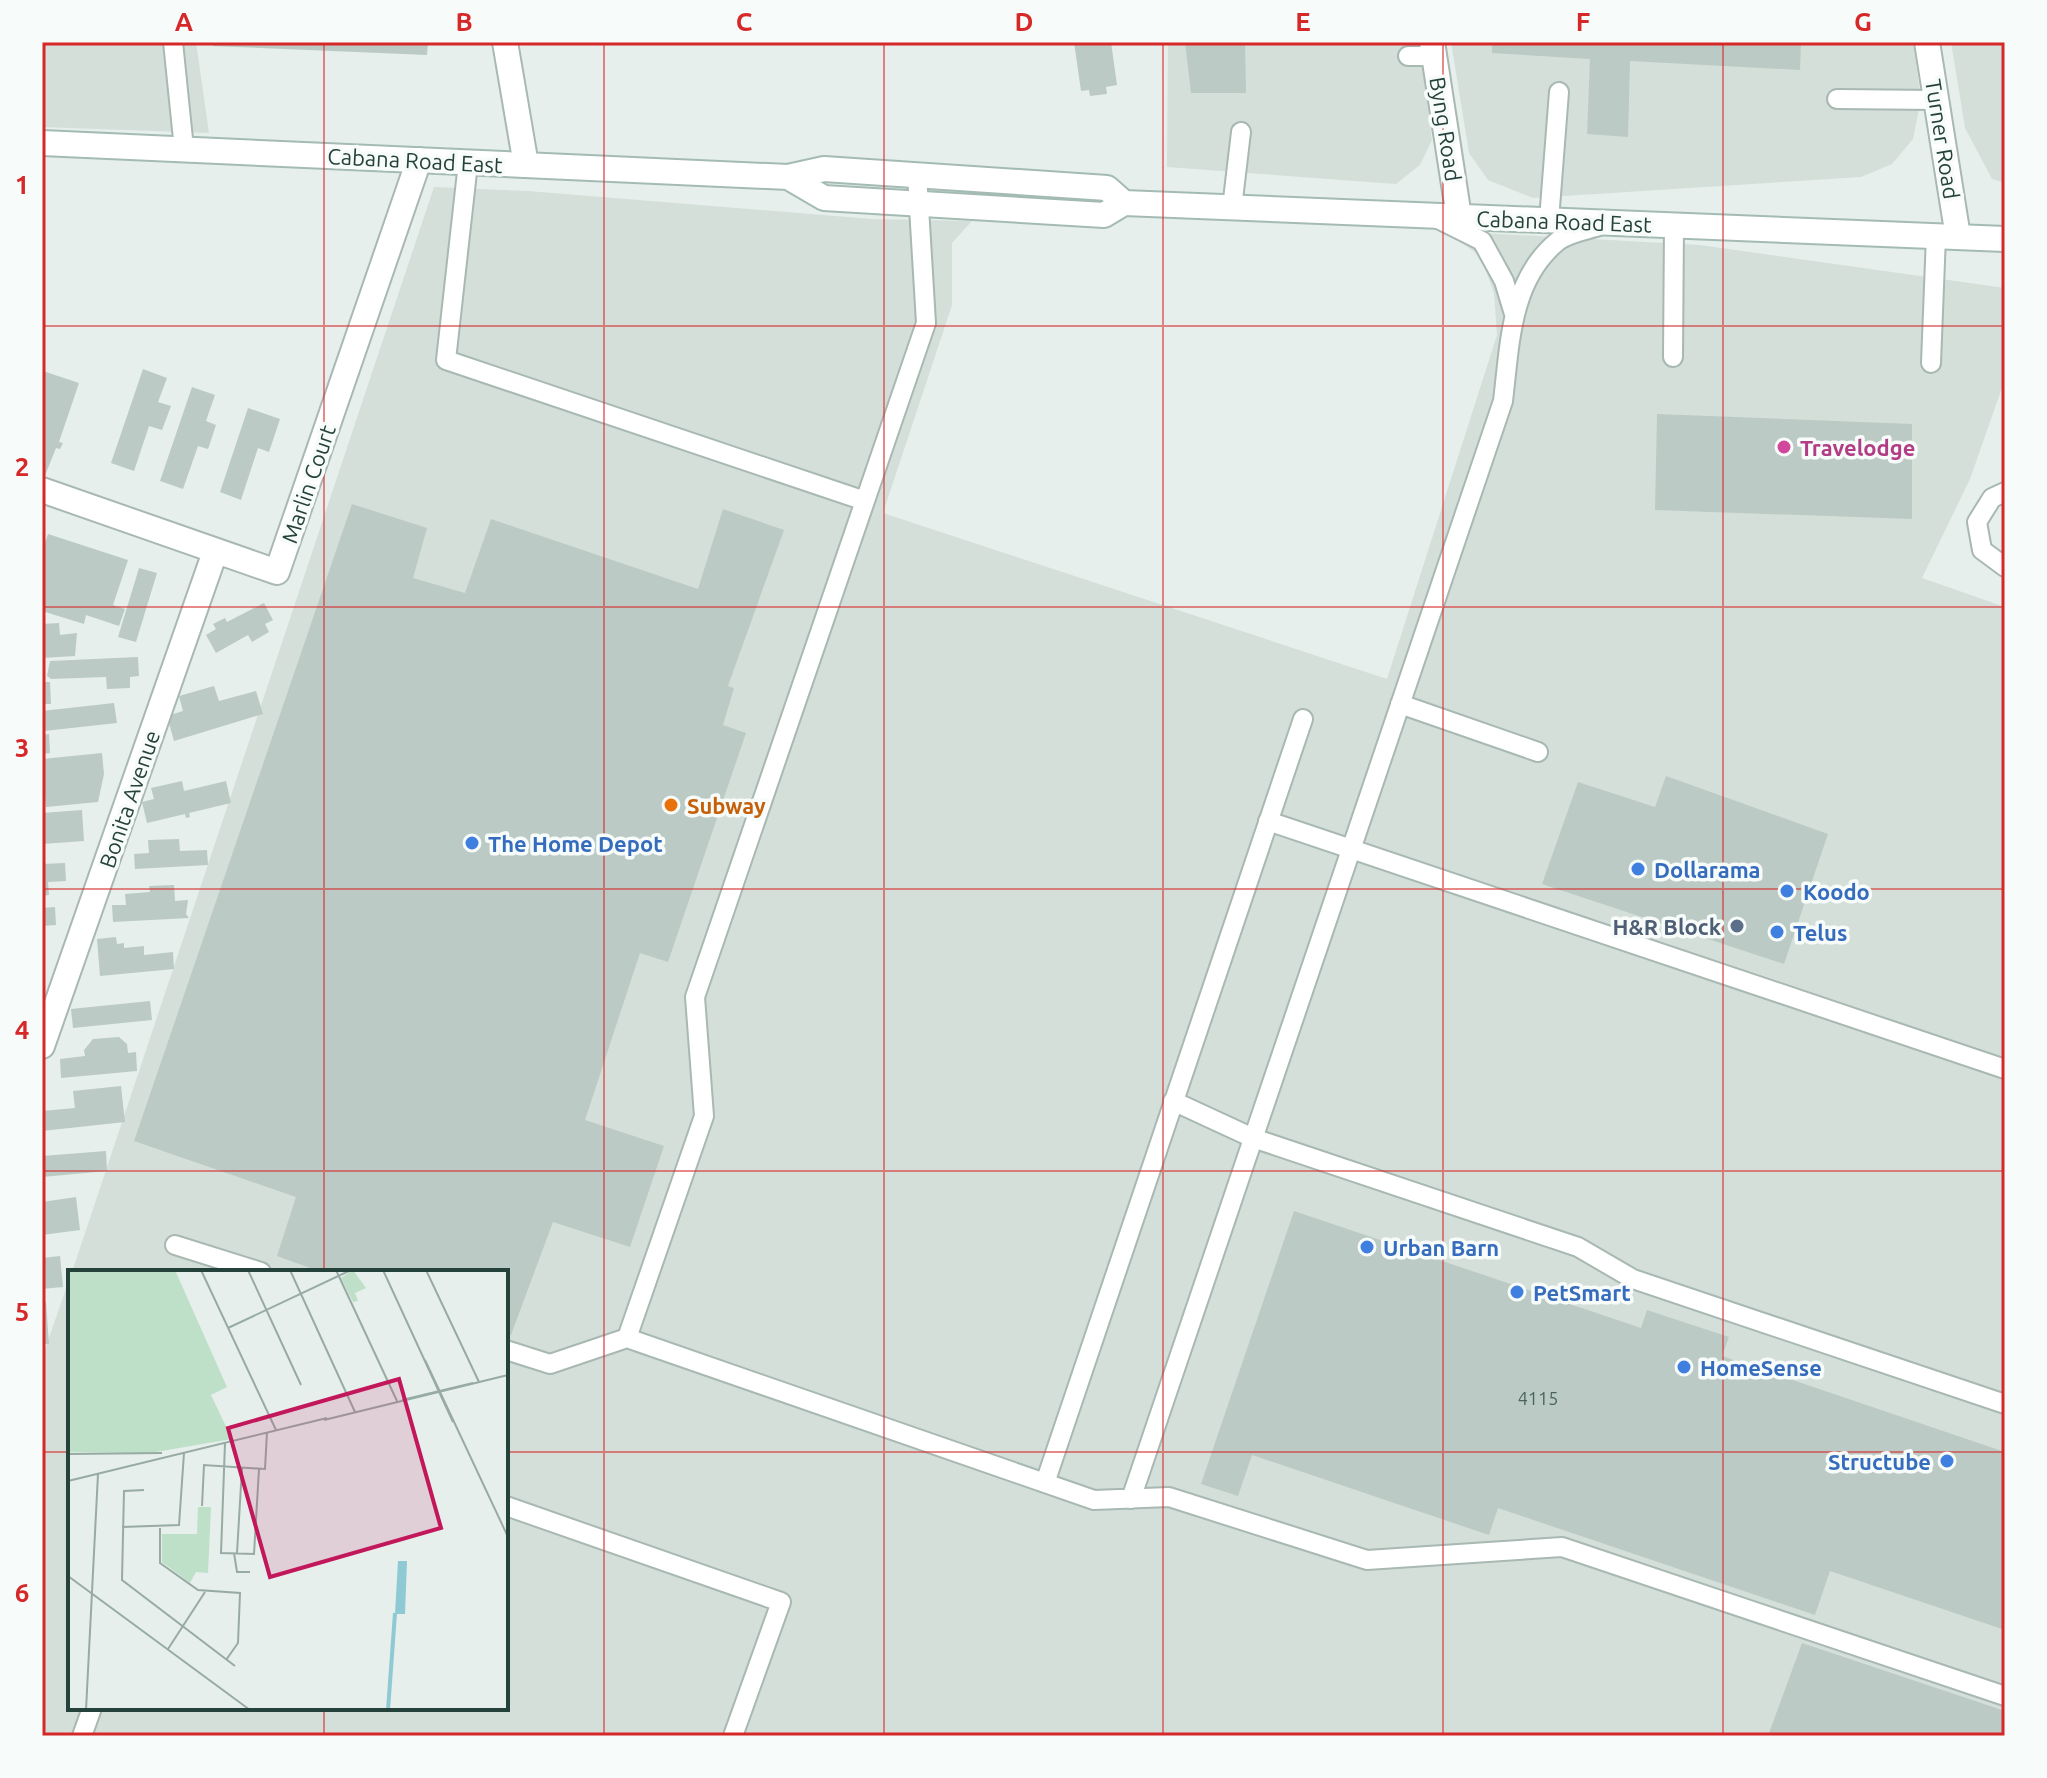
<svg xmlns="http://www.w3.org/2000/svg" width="2047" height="1778" font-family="Ubuntu,sans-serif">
	<rect width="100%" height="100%" fill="#e6efeb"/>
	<path fill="#d4dfda" d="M 42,42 L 196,42 L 209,133 L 42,127 Z
		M 1168,42 L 1419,42 L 1432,140 L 1420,165 L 1396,184 L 1167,167 Z
		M 1451,42 L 1913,42 L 1921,99 L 1913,139 L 1892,164 L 1861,177 L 1533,198 L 1488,180 L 1469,153 Z
		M 1951,42 L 2005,42 L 2005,183 L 1992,179 L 1965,128 Z
		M 434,187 L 528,191 L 872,219 L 972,221 L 952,243 L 952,305 L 883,513 L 1387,679 L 1497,335 L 1494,293 L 1481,257 L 1446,231 L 1700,245 L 2005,288 L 2005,379 L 1970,479 L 1922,578 L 2005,607 L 2005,1736 L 42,1736 L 42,1358 L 70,1277 L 70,1708 L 506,1708 L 506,1272 L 72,1272 Z"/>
	<path fill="#bbcac4" d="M 213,42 L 428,42 L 427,55 L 213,46 Z
		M 1074,42 L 1111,42 L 1117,85 L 1106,87 L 1107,94 L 1090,96 L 1089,90 L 1081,91 Z
		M 1185,42 L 1245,42 L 1246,93 L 1191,93 Z
		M 1492,42 L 1801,42 L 1800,70 L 1630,61 L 1628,137 L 1587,134 L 1590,59 L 1492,53 Z
		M 143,369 L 167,378 L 158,402 L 171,406 L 162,430 L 149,426 L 134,471 L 111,463 Z
		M 43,371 L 79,383 L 59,442 L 63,443 L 60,449 L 56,448 L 42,483 Z
		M 192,387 L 215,395 L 206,421 L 216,425 L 208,449 L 198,446 L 183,489 L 160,481 Z
		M 248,408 L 280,419 L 269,452 L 258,448 L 241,500 L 220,492 Z
		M 1657,414 L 1912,424 L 1912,519 L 1655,510 Z
		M 352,504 L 427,528 L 413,578 L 465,593 L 491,519 L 698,589 L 723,509 L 784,530 L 728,686 L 734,688 L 723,725 L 746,733 L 668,962 L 640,953 L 585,1120 L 664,1146 L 630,1247 L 553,1222 L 511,1335 L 506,1333 L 506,1272 L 321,1272 L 277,1256 L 296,1197 L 134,1141 Z
		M 48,534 L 128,560 L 113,605 L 125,609 L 119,626 L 86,615 L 84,624 L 42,611 L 42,552 Z
		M 139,568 L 157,573 L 136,642 L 118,637 Z
		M 264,603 L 273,620 L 265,624 L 269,632 L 252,642 L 248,635 L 216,653 L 206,635 L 216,629 L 213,624 L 225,618 L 227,622 Z
		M 59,623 L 60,635 L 77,633 L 75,656 L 42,658 L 42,624 Z
		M 138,657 L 139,676 L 130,677 L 130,688 L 107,689 L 106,677 L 51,679 L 47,676 L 50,661 Z
		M 42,682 L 50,682 L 51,704 L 42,704 Z
		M 214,686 L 219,701 L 256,691 L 263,714 L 174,741 L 167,716 L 183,711 L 179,696 Z
		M 114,703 L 117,723 L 44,731 L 42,711 Z
		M 49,734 L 50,753 L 42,754 L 42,735 Z
		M 102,753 L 104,774 L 98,802 L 46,807 L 42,759 Z
		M 1666,776 L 1828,834 L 1784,964 L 1542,884 L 1578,782 L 1655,807 Z
		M 182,781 L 184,791 L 226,781 L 231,803 L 189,813 L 190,817 L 186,818 L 185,814 L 147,823 L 142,802 L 154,799 L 151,788 Z
		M 82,810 L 84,841 L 42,844 L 42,813 Z
		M 179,839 L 180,851 L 207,850 L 208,865 L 135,869 L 134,854 L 149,853 L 148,840 Z
		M 65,863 L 66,881 L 48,882 L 49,895 L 42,896 L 42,864 Z
		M 174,885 L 175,901 L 188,900 L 186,914 L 189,918 L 113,922 L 112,905 L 126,905 L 125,894 L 150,892 L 149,886 Z
		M 55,907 L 56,925 L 42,926 L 42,908 Z
		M 116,937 L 117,944 L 124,943 L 124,948 L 144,946 L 144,955 L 173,952 L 174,969 L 100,976 L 97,939 Z
		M 150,1001 L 152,1020 L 73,1028 L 71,1009 Z
		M 119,1037 L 127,1044 L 128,1053 L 136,1052 L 137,1071 L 61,1078 L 60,1059 L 85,1056 L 84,1050 L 93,1039 Z
		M 121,1086 L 125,1122 L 42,1131 L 42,1111 L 75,1108 L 73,1091 Z
		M 106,1151 L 107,1171 L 42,1177 L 42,1156 Z
		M 76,1197 L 80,1230 L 42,1235 L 42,1202 Z
		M 1294,1211 L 1641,1328 L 1647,1310 L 1729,1337 L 1722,1356 L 2005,1452 L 2005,1630 L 1830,1571 L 1815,1615 L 1498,1508 L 1489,1535 L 1252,1455 L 1238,1496 L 1201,1484 Z
		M 60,1256 L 63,1287 L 42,1289 L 42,1258 Z
		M 42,1302 L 46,1302 L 49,1344 L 42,1344 Z
		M 1802,1643 L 2005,1711 L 2005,1736 L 1778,1736 L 1769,1733 Z"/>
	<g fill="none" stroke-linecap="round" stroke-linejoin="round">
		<defs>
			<path id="service" d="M 173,42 L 184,149
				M 1408,56 L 1434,56
				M 1837,99 L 1936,100
				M 468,163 L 446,360 L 865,501
				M 1232,208 L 1241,132
				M 1438,219 L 1482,241 L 1504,281 L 1514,314
				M 1549,220 L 1559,92
				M 1673,357 L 1674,225
				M 1931,363 L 1936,236
				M 2005,492 L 1992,498 L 1977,522 L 1982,550 L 2005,567
				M 1400,704 L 1538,752
				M 1268,821 L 2005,1069
				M 1173,1101 L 1253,1138 L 1578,1247 L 1633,1279 L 2005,1404
				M 175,1245 L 261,1272
				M 627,1338 L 1094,1500 L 1169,1497 L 1367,1560 L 1562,1547 L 2005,1696
				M 506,1350 L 550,1364 L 627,1338 L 704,1116 L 695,997 L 926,323 L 917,174
				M 1045,1483 L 1303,719
				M 1131,1499 L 1503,401 C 1510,344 1510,280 1558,241 C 1568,233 1587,230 1599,226
				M 506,1506 L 781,1602 L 733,1736
				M 82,1736 L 92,1708"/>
			<path id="minor" d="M 505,42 L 526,165
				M 1432,42 L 1459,217
				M 1927,42 L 1958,237
				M 42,490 L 277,572 L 419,160
				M 42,1046 L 215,552"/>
			<path id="secondary" d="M 42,143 L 788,177 L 824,169 L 1107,188 L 1124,203
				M 788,177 L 824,198 L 1104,215 L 1124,203 L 2005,239"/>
		</defs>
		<use href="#service" stroke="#a8b8b2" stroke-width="22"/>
		<use href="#minor" stroke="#a8b8b2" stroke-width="28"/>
		<use href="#secondary" stroke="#a4bbb3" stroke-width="28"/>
		<use href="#service" stroke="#fff" stroke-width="18"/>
		<use href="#minor" stroke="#fff" stroke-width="24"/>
		<use href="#secondary" stroke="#fff" stroke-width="24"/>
	</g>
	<path fill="none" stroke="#d62828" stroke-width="2" stroke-opacity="0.55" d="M 324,42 L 324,1272M 604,42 L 604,1736M 884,42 L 884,1736M 1163,42 L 1163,1736M 1443,42 L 1443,1736M 1723,42 L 1723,1736M 42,326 L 2005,326M 42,607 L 2005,607M 42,889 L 2005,889M 42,1171 L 2005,1171M 42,1452 L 70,1452M 506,1452 L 2005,1452M 324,1708 L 324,1736"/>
	<circle fill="#d1479c" stroke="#f7fbf9" stroke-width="3" cx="1784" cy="447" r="8"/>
	<circle fill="#e8710a" stroke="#f7fbf9" stroke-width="3" cx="671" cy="805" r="8"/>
	<g fill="#3f7fe0" stroke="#f7fbf9" stroke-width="3">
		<circle cx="472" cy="843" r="8"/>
		<circle cx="1638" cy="869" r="8"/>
		<circle cx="1787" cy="891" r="8"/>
		<circle cx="1777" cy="932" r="8"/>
		<circle cx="1367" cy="1247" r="8"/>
		<circle cx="1517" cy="1292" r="8"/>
		<circle cx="1684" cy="1367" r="8"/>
		<circle cx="1947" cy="1461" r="8"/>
	</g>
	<circle fill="#5c6f8a" stroke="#f7fbf9" stroke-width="3" cx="1737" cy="926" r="8"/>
	<g text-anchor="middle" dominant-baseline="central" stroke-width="7" stroke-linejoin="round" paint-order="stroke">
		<g font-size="18" fill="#4a645c">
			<text x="1538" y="1398">4115</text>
		</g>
		<g font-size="22" fill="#24423a" stroke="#f7fbf9">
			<text transform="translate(1446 129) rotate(81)">Byng Road</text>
			<text transform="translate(1943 139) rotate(81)">Turner Road</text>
			<text transform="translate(415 160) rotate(3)">Cabana Road East</text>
			<text transform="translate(1564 221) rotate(2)">Cabana Road East</text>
			<text transform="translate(308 484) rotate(-71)">Marlin Court</text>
			<text transform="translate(129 799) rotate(-71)">Bonita Avenue</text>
		</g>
		<g font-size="22" font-weight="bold" fill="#b23c85" stroke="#f7fbf9" text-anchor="start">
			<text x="1800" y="447">Travelodge</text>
		</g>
		<g font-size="22" font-weight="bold" fill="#c56008" stroke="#f7fbf9" text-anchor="start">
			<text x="687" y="805">Subway</text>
		</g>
		<g font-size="22" font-weight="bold" fill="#366cbe" stroke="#f7fbf9" text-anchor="start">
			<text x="488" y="843">The Home Depot</text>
			<text x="1654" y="869">Dollarama</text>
			<text x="1803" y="891">Koodo</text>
			<text x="1793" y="932">Telus</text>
			<text x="1383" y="1247">Urban Barn</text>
			<text x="1533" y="1292">PetSmart</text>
			<text x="1700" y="1367">HomeSense</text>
			<text x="1931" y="1461" text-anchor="end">Structube</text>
		</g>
		<g font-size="22" font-weight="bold" fill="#4e5e75" stroke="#f7fbf9" text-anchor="end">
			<text x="1721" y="926">H&amp;R Block</text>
		</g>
	</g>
	<g transform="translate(68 1270)">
		<rect width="440" height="440" fill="#e6efeb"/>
		<path d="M 0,0 L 107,0 L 159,117 L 143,125 L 164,169 L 82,183 L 0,182 ZM 285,0 L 298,18 L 287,23 L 290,31 L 285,32 L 273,8 ZM 130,237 L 143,237 L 140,303 L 128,302 L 122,313 L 94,292 L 94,264 L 129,264 Z" fill="#bfe0c8"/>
		<path d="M 330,291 L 339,291 L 337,344 L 327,344 Z" fill="#8ec9d4"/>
		<path fill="none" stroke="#8ec9d4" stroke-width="4" d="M 320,440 L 327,343"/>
		<path fill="none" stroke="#98aaa4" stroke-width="2" d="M 133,0 L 208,160M 180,0 L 233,115M 222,0 L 287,142M 268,0 L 329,131M 315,0 L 385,152M 358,0 L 411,112M 160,58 L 283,0M 357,90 L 440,267M 334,130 L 405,113M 256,150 L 440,105M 157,173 L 153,283 L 186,284 L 191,199M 0,184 L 94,183M 0,211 L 259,148M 76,220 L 56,221 L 54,310 L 167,396M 134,236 L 136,195 L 197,199 L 199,162M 54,257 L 111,255 L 116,183M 92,258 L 92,293 L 130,320 L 172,323 L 170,373 L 158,390M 166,283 L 169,302 L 182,302M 169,283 L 174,198M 0,306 L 182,440M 100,379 L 137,322M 18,440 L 30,204"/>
		<path fill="#c2185b" fill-opacity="0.15" stroke="#c2185b" stroke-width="4" d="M 331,109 L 373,258 L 202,307 L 160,158 Z"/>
		<rect width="440" height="440" fill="none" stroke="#24423a" stroke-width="4"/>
	</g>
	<rect width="2047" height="1778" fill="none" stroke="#f7fbf9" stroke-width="88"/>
	<rect x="44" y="44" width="1959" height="1690" fill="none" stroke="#d62828" stroke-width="3"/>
	<g font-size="26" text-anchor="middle" font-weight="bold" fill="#d62828">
		<text x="184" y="31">A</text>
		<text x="464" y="31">B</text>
		<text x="744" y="31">C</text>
		<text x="1024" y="31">D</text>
		<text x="1303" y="31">E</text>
		<text x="1583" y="31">F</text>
		<text x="1863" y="31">G</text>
		<text x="22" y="194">1</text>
		<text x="22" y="476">2</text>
		<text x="22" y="757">3</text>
		<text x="22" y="1039">4</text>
		<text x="22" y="1321">5</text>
		<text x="22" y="1602">6</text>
	</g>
</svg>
